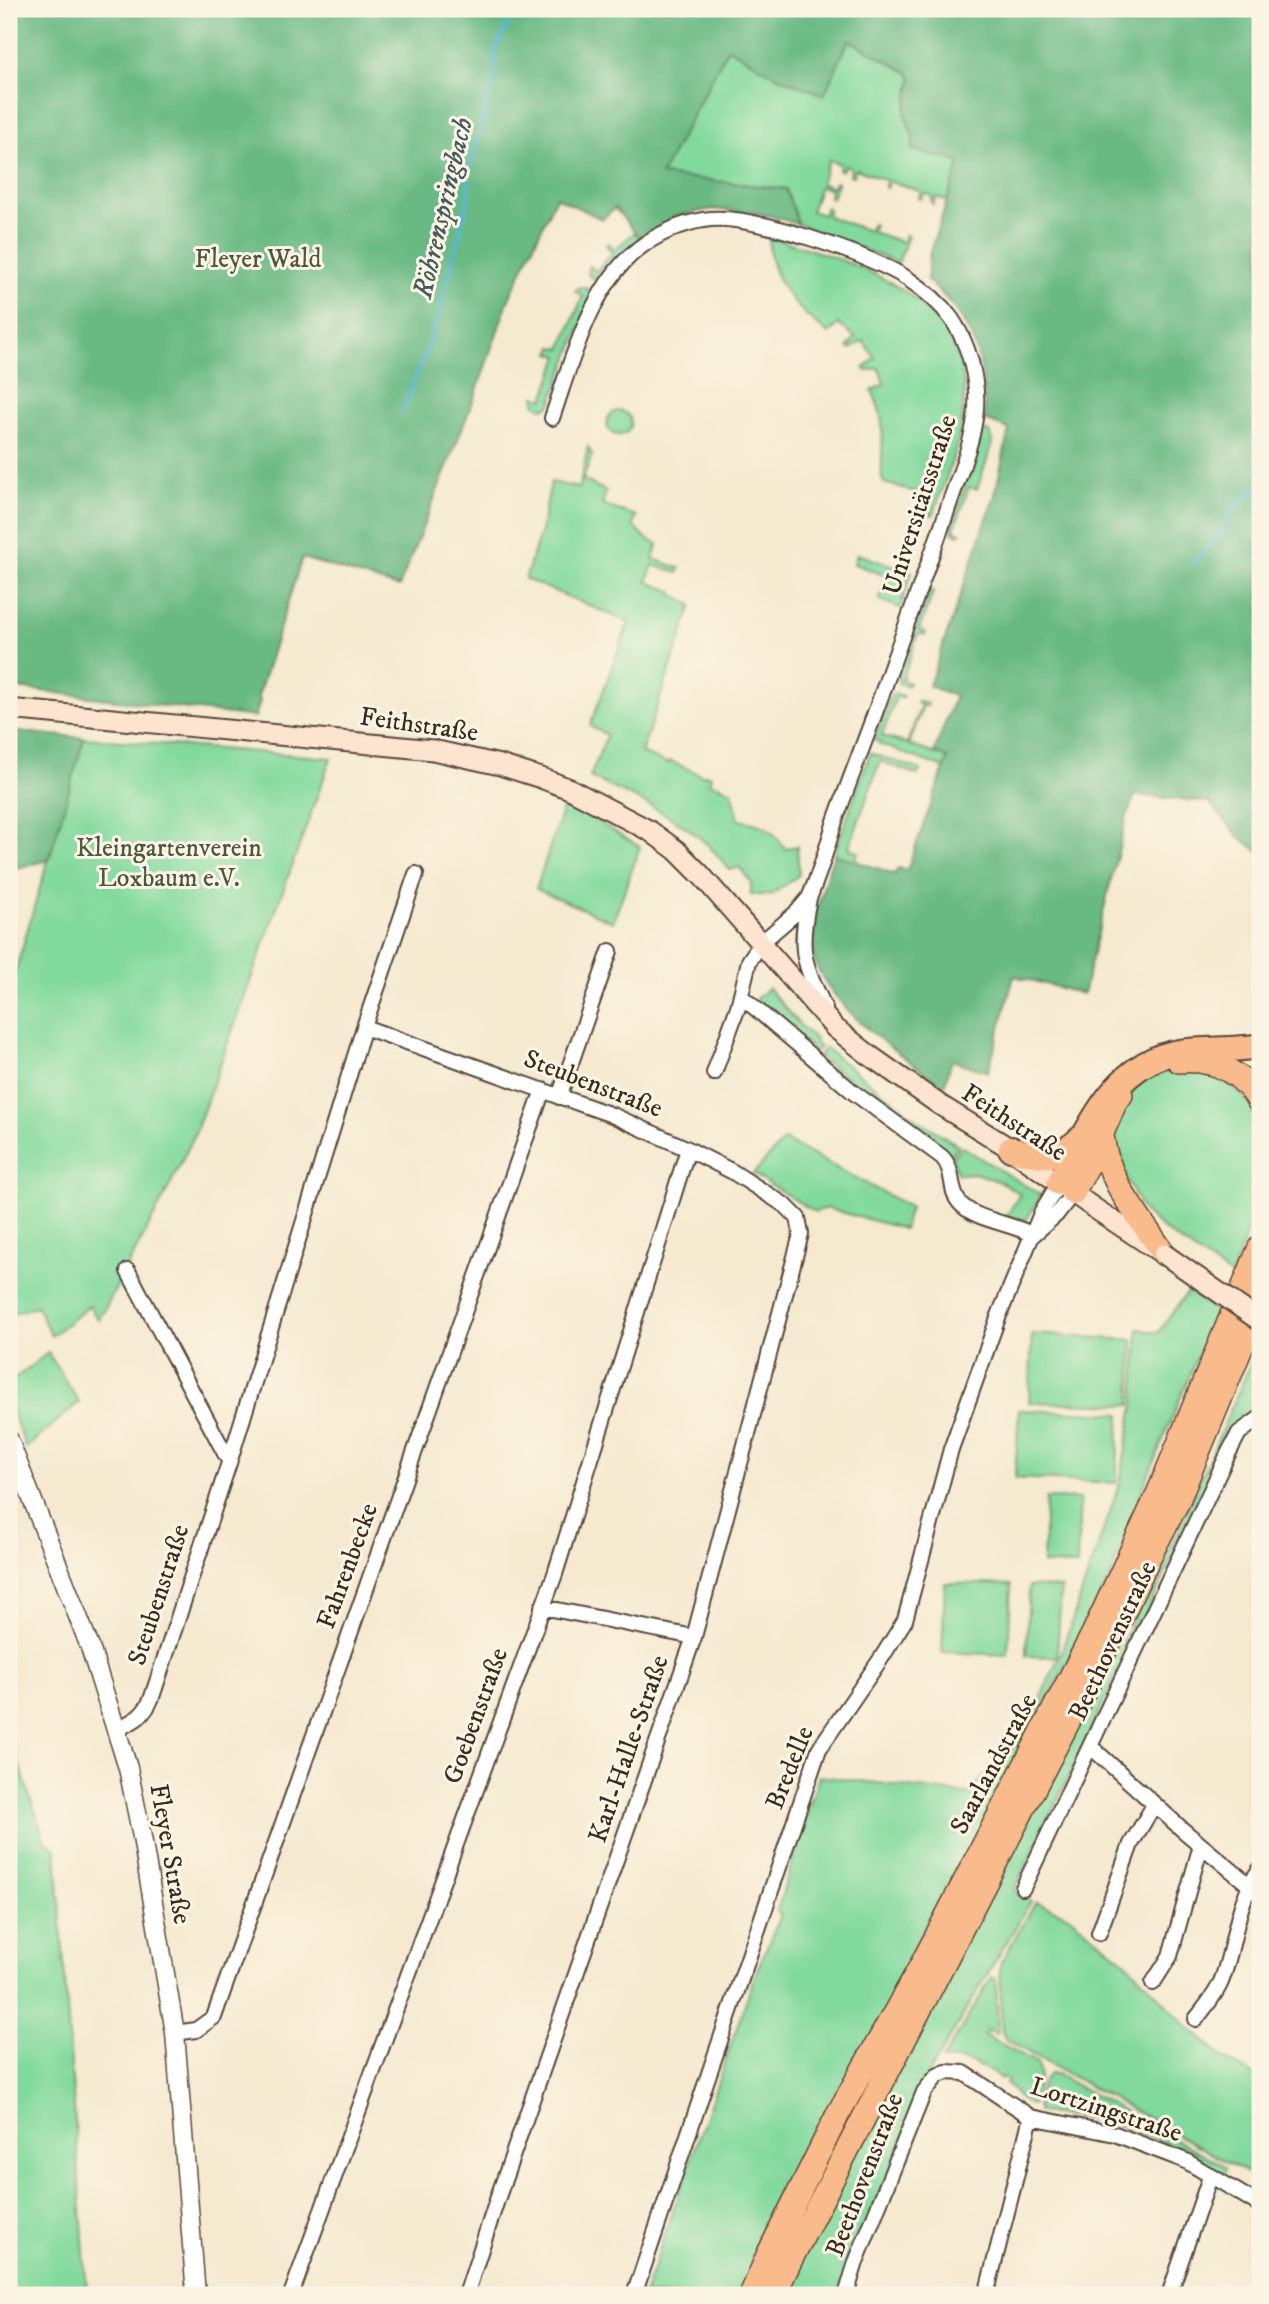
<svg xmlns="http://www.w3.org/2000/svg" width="1269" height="2304" font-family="'IM FELL DW Pica',serif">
	<rect width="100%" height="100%" fill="#fcf5e5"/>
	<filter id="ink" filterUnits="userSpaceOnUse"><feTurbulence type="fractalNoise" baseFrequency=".0143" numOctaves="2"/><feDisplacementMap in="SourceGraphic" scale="14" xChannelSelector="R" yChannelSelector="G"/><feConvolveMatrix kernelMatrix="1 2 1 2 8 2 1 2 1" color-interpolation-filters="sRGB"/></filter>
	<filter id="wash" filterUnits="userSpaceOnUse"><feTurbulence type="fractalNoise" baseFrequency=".00686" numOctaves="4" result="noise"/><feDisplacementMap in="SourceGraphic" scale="28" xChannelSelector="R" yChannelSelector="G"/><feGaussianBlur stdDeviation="1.57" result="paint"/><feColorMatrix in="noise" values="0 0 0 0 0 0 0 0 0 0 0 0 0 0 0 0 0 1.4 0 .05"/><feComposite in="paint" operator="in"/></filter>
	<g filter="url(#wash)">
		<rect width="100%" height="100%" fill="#f5e9d0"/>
		<path fill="#82d99d" stroke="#5e825e" stroke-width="2" d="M 849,40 L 909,72 L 912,79 L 905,114 L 913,136 L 960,162 L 948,201 L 936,197 L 933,204 L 931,202 L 932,196 L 924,193 L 921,199 L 919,199 L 920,191 L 890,181 L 887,188 L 885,188 L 886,180 L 856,169 L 853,176 L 850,175 L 851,168 L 845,165 L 842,171 L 839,171 L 840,164 L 829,160 L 821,183 L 832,187 L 835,182 L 838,182 L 832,198 L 829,197 L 831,190 L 820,186 L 811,211 L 823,215 L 826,207 L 829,209 L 827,216 L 869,231 L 872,224 L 874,225 L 872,232 L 902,242 L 905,235 L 908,236 L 898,263 L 798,224 L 786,189 L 661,175 L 728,48 L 778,77 L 836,68 Z
			M 634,233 L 640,238 L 620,255 L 602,277 L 594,279 C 588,276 586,272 589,266 L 597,271 L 612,253 L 606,245 L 608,243 L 615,249 Z
			M 772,238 C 858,263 977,298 963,412 C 959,448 945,481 933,515 L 922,511 L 927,495 L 884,483 L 882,479 C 880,443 889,426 872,391 L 884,384 L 879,368 L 867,371 L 864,368 L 875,358 L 863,341 L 850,349 L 848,347 L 855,337 L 838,324 L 829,334 C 799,312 769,281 769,241 Z
			M 579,287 L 587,288 L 592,297 L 550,406 L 542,408 L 535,404 L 535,396 L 544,399 L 559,356 L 550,353 L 553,347 L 561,349 L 583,296 L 575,291 Z
			M607 423a12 12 0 1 1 24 0a12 12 0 1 1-24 0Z
			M 982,430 L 990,432 L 993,442 L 977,489 L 969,487 L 954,530 L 961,533 L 959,535 L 952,532 L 953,528 L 951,527 Z
			M 588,447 L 592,455 L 583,480 L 606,491 L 602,505 L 636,516 L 633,526 L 648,540 L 658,544 L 653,559 L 680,568 L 678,573 L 653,565 L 647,582 L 672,591 L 673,595 L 692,605 L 641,753 L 669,764 L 670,761 L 704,776 L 706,774 L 711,776 L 709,782 L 732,791 L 739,820 C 766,825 770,826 785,849 L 797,846 L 799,875 L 771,895 L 751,895 L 751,882 L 739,867 L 730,870 C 723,862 716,853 708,845 C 676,815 630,796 590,777 L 607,735 L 590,726 L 629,622 L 525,579 L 541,531 L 551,482 L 579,488 Z
			M 857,554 L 912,572 L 900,608 L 879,600 L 887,576 L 854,564 Z
			M 927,590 L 933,592 L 919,630 L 926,633 L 925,635 L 918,634 L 902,680 L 909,683 L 906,686 L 898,683 L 899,679 L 897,678 Z
			M 895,693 L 903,696 L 902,698 L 896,697 L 882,736 L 907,744 L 921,705 L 917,703 L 918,701 L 928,704 L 927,706 L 923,706 L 909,745 L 948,758 L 944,768 L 879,744 L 880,742 L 874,740 L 891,694 Z
			M 84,738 L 331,758 L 194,1136 L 162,1201 L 99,1320 L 89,1306 L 51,1336 L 37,1306 L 9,1315 L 9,993 Z
			M 870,753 L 921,770 L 917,775 L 880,761 L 849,848 L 858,852 L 855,861 L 834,854 Z
			M 565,802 L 640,847 L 613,922 L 536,889 Z
			M 768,988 L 799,1024 L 816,1040 L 815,1043 L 820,1047 L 815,1052 L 756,999 Z
			M 825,1048 L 918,1120 L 959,1146 L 949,1156 L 818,1056 Z
			M 1167,1067 L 1210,1067 L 1257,1109 L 1260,1118 L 1260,1197 L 1231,1276 L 1164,1230 L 1144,1212 L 1109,1147 C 1120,1103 1121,1087 1167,1067 Z
			M 784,1140 L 910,1207 L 904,1229 L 826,1208 L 815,1212 L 753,1174 Z
			M 962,1147 L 1039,1194 L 1038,1201 L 1026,1220 L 1006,1217 L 1020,1194 L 1003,1183 L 975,1173 L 958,1174 L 951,1158 Z
			M 1188,1291 L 1216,1312 L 1148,1476 L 1110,1578 L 741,2295 L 644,2295 L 756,1972 L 781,1915 L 777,1911 L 819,1776 L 968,1794 L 1027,1728 L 1062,1650 L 1120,1482 L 1134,1405 L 1138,1329 L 1158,1333 Z
			M 1032,1334 L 1133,1340 L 1131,1405 L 1029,1402 Z
			M 1259,1344 L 1260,1410 L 1238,1421 L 1014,1891 L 1031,1901 L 930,2071 L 852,2263 L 842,2295 L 780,2295 L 1092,1699 L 1179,1529 Z
			M 48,1353 L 79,1402 L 26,1448 L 9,1403 L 9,1383 Z
			M 1019,1410 L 1120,1414 L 1116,1483 L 1015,1478 Z
			M 1046,1498 L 1080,1499 L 1077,1565 L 1043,1564 Z
			M 945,1583 L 1011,1585 L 1008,1655 L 942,1652 Z
			M 1029,1586 L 1061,1588 L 1057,1657 L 1026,1656 Z
			M 12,1743 L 45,1841 L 56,1850 L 87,2295 L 9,2295 L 9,1744 Z
			M 1036,1902 L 1067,1915 L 1125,1961 L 1186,2025 L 1225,2059 L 1260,2079 L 1260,2180 L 1006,2040 L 1002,2032 L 1000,1964 Z
			M 992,1977 L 996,1979 L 998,2033 L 996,2034 L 987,2030 L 984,2035 L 1037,2063 C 1044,2076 1035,2093 1032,2105 L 1024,2102 L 1006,2083 L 1008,2080 L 1003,2077 L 1001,2079 C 984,2066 964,2057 942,2060 Z
			M 1050,2074 L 1056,2074 L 1223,2165 L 1226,2168 L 1223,2175 L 1184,2151 L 1126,2127 L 1089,2118 L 1038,2112 C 1036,2101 1041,2081 1050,2074 Z"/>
		<path fill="#69b984" stroke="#527251" stroke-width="2" d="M 9,9 L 1260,9 L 1260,852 L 1239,837 L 1209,802 L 1135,795 L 1126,819 L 1083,994 L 1014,976 L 988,1072 L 952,1060 L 944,1086 C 903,1057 824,1005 813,954 C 808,928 826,880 834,854 L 895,874 L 898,868 L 907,870 L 948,758 L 934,753 L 955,696 L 929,686 L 995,495 L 1009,429 L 985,420 C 986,360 973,319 927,280 L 930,252 L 960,162 L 912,150 L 913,136 L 905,114 L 912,79 L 909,73 L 849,40 L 824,95 L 778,77 L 728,48 L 661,175 L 786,189 L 798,224 L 763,214 L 713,209 L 674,216 L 666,224 L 640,238 L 615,208 L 602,219 L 556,197 L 508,301 L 475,396 L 399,587 L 302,558 L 258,696 L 260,701 L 255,717 L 9,687 Z
			M 9,731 L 84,738 L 49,860 L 9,870 Z"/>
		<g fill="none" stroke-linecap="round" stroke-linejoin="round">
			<path stroke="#57b6d5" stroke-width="3.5" d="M 402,413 L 436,324 L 468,200 L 468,172 L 496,70 L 494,52 L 507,27 L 506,9
				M 1191,563 L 1215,542 L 1232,512 L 1260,483"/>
		</g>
	</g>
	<g filter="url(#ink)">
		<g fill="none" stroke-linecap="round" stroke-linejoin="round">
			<defs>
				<path id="minor" d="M 552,418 C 572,360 592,279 646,243 C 665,231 688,221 711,219 C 753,215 872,255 908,279 C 923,289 940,303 951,318 C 964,337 972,360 975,382 C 982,426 960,470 947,511 C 927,569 905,627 885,685 C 869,731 851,776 835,821 C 827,847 820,873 809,898 C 798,952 803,960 825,1009
					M 741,996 L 853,1092 L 942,1157 C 955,1170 949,1190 959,1202 C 973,1220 1012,1223 1033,1235
					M 364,1027 L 612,1115 L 688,1149 L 733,1172 L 786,1206 L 798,1218 L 801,1234 L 694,1637 L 498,2197 L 466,2295
					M 714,1073 L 738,1007 L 749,961 L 761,943 L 798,911 L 808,899
					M 559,1097 L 610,951
					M 1034,1234 L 1056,1215 L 1073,1193
					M 128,1271 L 229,1461
					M 542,1607 L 694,1637
					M 117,1729 C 134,1721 145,1716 152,1697 L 229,1463 L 364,1027 L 416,874
					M 1090,1746 L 1184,1831 L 1260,1894
					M 1023,1888 L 1228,1454 L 1239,1433 L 1260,1418
					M 1099,1933 L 1131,1844 L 1154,1805
					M 1153,1983 L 1170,1956 L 1201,1845
					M 1196,2019 C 1205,2007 1215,1996 1221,1982 C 1236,1944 1235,1903 1260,1869
					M 175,2033 L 196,2030 L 214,2017 L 543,1090
					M 291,2295 L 555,1574 L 688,1149
					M 634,2295 L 819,1749 L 882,1657 L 905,1620 L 951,1449 L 998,1318 L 1042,1211 L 1059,1183
					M 846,2295 L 856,2262 L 924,2092 L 937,2076 L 946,2072 L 964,2073 L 1031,2117 L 1115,2134 L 1186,2161 L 1260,2205
					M 986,2295 L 1031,2117
					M 1169,2295 L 1210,2177"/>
				<path id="tertiary" d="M 9,1440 L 90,1647 L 128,1768 L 142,1837 L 175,2033 L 196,2295"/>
				<path id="secondary" d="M 9,709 L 433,750 L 500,765 L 541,778 L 570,789 L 650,831 L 676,850 L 701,875 L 835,1028 L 869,1055 L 940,1105 L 1011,1149 L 1094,1208 L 1160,1252"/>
				<path id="trunk" d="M 1179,1061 C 1215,1058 1242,1072 1260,1103
					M 1102,1135 C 1107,1182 1138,1215 1164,1254
					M 1073,1193 L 1091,1159 L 1115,1103 L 1121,1095
					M 751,2295 L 769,2253 L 839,2112 L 921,1966 L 1093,1634 L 1158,1494 L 1260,1247
					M 774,2295 L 791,2259 L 1112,1637 L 1148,1559 L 1177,1503 L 1260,1302"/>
				<path id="motorway" d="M 1011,1149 C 1043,1156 1056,1162 1081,1138
					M 1059,1183 C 1088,1132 1113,1062 1179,1052 C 1206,1048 1233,1051 1260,1046"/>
			</defs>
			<use href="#minor" stroke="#574739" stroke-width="18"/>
			<use href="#tertiary" stroke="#574739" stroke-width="21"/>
			<use href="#secondary" stroke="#574739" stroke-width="23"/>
			<use href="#trunk" stroke="#574739" stroke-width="26"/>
			<use href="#motorway" stroke="#574739" stroke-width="28"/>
			<use href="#minor" stroke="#fff" stroke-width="14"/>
			<use href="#tertiary" stroke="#fff" stroke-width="18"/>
			<use href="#secondary" stroke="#fde4d1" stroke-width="19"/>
			<use href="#trunk" stroke="#fabb8c" stroke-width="23"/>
			<use href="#motorway" stroke="#fabb8c" stroke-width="24"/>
			<defs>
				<path id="secondary-bridge" d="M 1164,1254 L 1260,1321"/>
			</defs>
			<use href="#secondary-bridge" stroke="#574739" stroke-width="23" stroke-linecap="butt"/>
			<use href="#secondary-bridge" stroke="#fde4d1" stroke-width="19"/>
		</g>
	</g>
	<g text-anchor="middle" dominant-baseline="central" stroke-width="6" stroke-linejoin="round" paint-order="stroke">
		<g font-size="26" fill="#4d563e" stroke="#fcf5e5">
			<text x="258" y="259">Fleyer Wald</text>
			<text x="169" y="848">Kleingartenverein<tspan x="169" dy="30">Loxbaum e.V.</tspan></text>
		</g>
		<g font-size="26" fill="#3b2a1e" stroke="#fcf5e5">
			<text transform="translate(920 505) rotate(-72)">Universitätsstraße</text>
			<text transform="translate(419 725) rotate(8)">Feithstraße</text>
			<text transform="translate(593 1084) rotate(21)">Steubenstraße</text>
			<text transform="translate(1014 1123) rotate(33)">Feithstraße</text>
			<text transform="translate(348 1566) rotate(-70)">Fahrenbecke</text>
			<text transform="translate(159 1595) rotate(-72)">Steubenstraße</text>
			<text transform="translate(1113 1641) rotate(-65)">Beethovenstraße</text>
			<text transform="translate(476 1716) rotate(-70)">Goebenstraße</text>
			<text transform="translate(629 1749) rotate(-71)">Karl-Halle-Straße</text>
			<text transform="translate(994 1764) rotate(-62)">Saarlandstraße</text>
			<text transform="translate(790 1768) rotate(-68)">Bredelle</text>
			<text transform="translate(170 1854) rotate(80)">Fleyer Straße</text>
			<text transform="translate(1106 2110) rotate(18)">Lortzingstraße</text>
			<text transform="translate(865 2175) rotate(-69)">Beethovenstraße</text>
		</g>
		<g font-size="28" font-style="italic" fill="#455b5e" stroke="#fcf5e5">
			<text transform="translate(443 208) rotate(-77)">Röhrenspringbach</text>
		</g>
	</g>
	<rect width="1269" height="2304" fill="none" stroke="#fcf5e5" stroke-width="35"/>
</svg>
